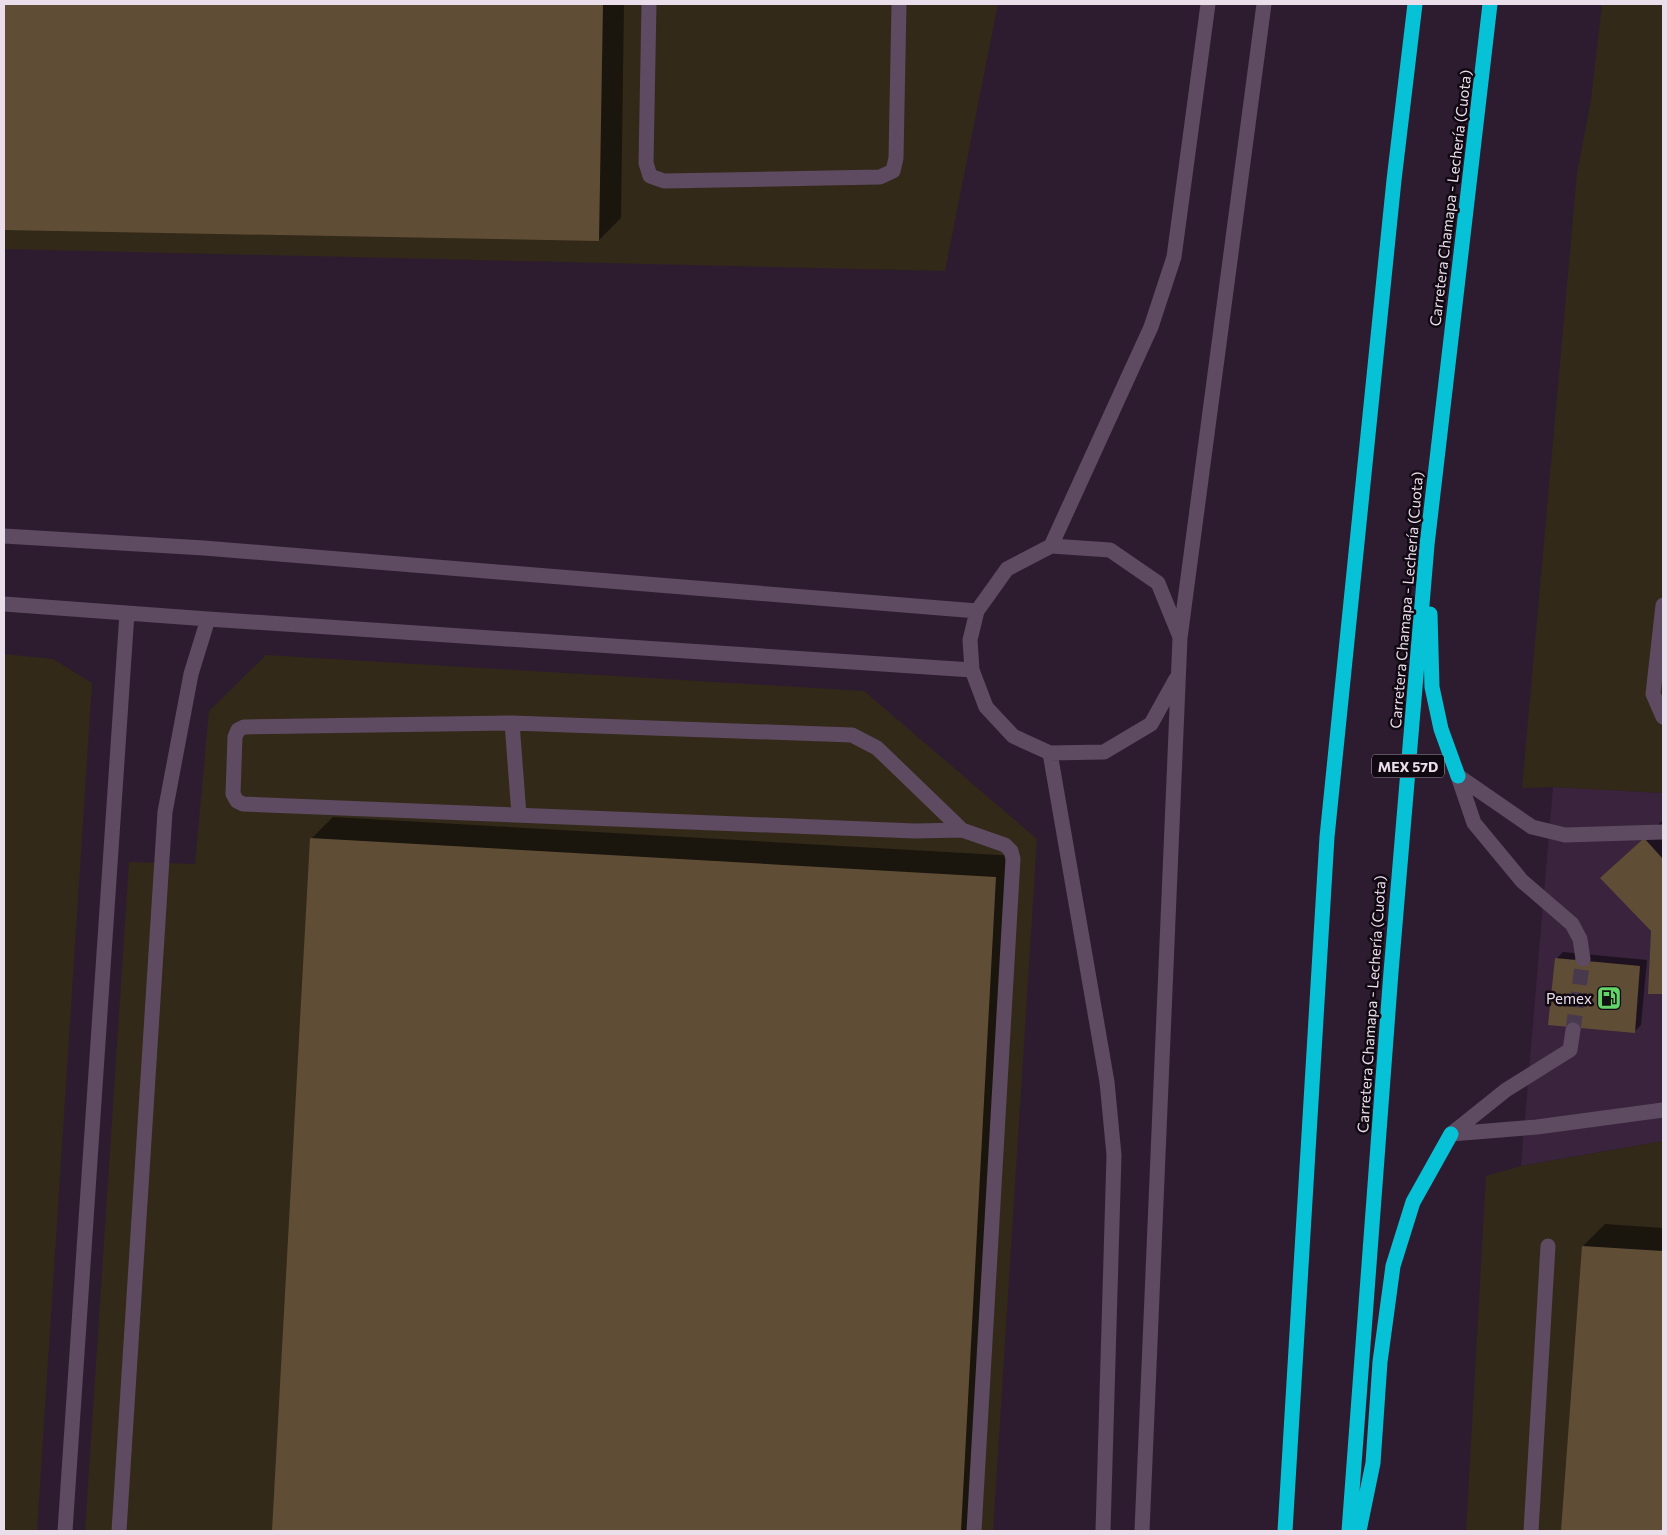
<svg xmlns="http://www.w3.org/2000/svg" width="1667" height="1535" font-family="Commissioner,sans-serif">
	<rect width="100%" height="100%" fill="#2d1c30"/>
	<path fill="#3a233d" d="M 1553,787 L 1663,793 L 1663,1141 L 1521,1166 Z"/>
	<path fill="#322919" d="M 4,4 L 998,4 L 945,271 L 4,249 Z
		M 1602,4 L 1663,4 L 1663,793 L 1553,787 L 1522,788 L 1577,173 L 1591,100 Z
		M 4,654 L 53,659 L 92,683 L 37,1531 L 4,1531 Z
		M 266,655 L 864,691 L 1037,839 L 993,1531 L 85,1531 L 129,862 L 195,864 L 209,711 Z
		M 1663,1141 L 1663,1531 L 1466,1531 L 1486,1176 L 1521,1166 Z"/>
	<path fill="#0007" d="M 4,4 L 624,4 L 621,218 L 599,240 L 4,229 Z
		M 333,817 L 1017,856 L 981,1531 L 274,1531 L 311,839 Z
		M 1663,820 L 1663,993 L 1649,993 L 1652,930 L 1601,878 Z
		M 1563,952 L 1647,960 L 1641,1025 L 1634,1032 L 1556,959 Z
		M 1605,1224 L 1663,1228 L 1663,1531 L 1562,1531 L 1583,1246 Z"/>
	<path fill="#604d36" d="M 4,4 L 603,4 L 599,241 L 4,230 Z
		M 310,838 L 996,877 L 961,1531 L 272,1531 Z
		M 1644,838 L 1663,859 L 1663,994 L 1648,994 L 1651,931 L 1600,878 Z
		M 1555,958 L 1640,966 L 1635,1033 L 1548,1025 Z
		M 1582,1246 L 1663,1251 L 1663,1531 L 1561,1531 Z"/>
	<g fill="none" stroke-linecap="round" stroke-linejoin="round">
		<path stroke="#49394c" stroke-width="15" stroke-dasharray="15 8" stroke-linecap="butt" d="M 1573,1030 L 1583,959"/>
		<path stroke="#5e4a61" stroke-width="15" d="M 649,4 L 646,163 L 650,176 L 664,181 L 880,177 L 893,171 L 896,158 L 899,4
			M 4,536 L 204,548 L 977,611
			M 1051,546 L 1151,327 L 1174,257 L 1208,4
			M 4,604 L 208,619 L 972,670
			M 1663,605 L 1653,694 L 1663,717
			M 1176,679 L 1151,724 L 1104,752 L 1050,753 L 1013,736 L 986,707 L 972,670 L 970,640 L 977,611 L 1007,569 L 1051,546 L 1110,550 L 1158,583 L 1180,637
			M 512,723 L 519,815
			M 1050,753 L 1107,1082 L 1114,1155 L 1103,1531
			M 1458,776 L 1474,823 L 1522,881 L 1572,924 L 1580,939 L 1583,959
			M 1458,776 L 1532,827 L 1565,835 L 1663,832
			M 962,830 L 877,748 L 852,735 L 512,723 L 244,727 L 238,730 L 235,737 L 233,794 L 237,801 L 243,804 L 915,831 L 962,830 L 1005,845 L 1011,851 L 1013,859 L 974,1531
			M 1451,1134 L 1537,1127 L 1663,1110
			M 1451,1134 L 1506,1090 L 1570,1050 L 1573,1030
			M 65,1531 L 127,613
			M 119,1531 L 165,812 L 191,674 L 208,619
			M 1142,1531 L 1180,638 L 1264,4
			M 1531,1531 L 1548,1246"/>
		<path stroke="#07c2d7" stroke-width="15" d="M 1430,614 L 1432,687 L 1441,729 L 1458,776
			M 1285,1531 L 1327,837 L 1394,180 L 1415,4
			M 1349,1531 L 1391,972 L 1427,545 L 1490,4
			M 1359,1531 L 1373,1463 L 1380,1362 L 1393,1266 L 1413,1202 L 1451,1134"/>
	</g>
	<defs>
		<symbol id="fuel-square" viewBox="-11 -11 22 22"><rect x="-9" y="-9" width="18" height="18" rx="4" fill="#63d468" stroke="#110912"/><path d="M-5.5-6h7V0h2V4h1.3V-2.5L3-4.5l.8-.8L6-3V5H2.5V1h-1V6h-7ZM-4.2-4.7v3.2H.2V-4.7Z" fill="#111"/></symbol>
	</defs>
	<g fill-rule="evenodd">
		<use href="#fuel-square" x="1595" y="984" width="28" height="28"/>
	</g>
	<g text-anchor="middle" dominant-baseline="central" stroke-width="5" stroke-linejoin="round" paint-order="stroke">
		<rect fill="#110912" stroke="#a99eaa" stroke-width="1" x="1372" y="754.5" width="72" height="23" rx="4"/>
		<g font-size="14" font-weight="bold" fill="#eadeeb">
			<text x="1408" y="766">MEX 57D</text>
		</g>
		<g font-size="15" fill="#eadeeb" stroke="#110912">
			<text transform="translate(1450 198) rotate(-83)">Carretera Chamapa - Lechería (Cuota)</text>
			<text transform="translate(1406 600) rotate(-85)">Carretera Chamapa - Lechería (Cuota)</text>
			<text transform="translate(1371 1004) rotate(-86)">Carretera Chamapa - Lechería (Cuota)</text>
		</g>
		<g font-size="15" fill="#eadeeb" stroke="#110912" text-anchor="end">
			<text x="1592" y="998">Pemex</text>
		</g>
	</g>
	<rect width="1667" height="1535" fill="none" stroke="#eadeeb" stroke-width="10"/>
</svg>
